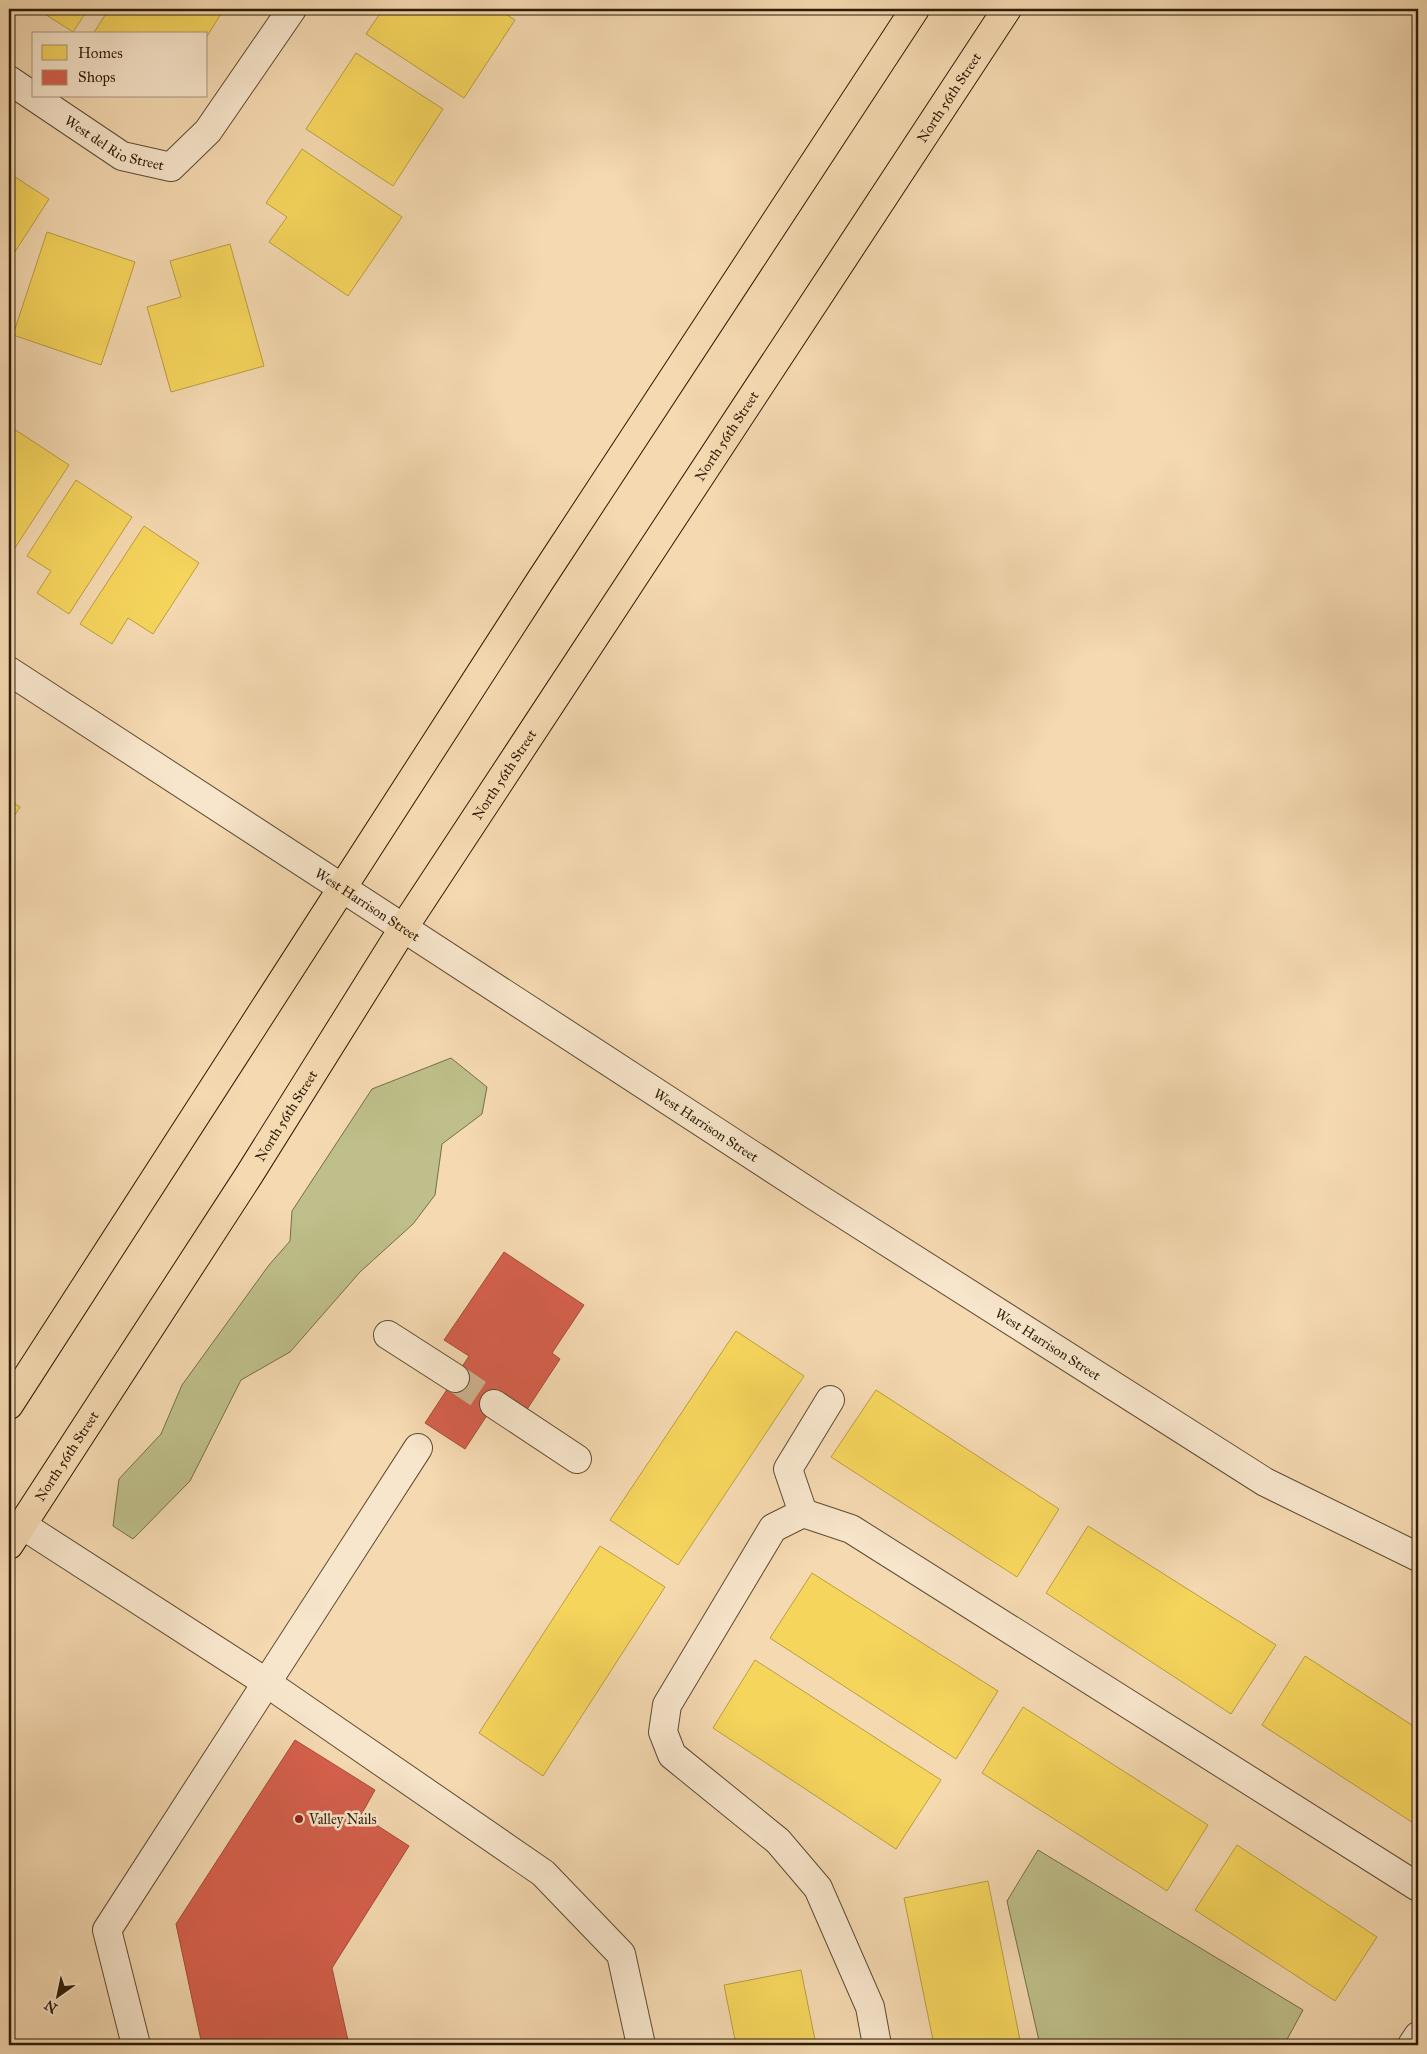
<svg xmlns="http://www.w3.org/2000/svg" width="1427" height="2054" font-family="'IM FELL Great Primer',serif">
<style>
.green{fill:#bebf8a;stroke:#766e48}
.homes{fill:#f6d55c;stroke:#ba9e42}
.shops{fill:#d6604d;stroke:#a34c38}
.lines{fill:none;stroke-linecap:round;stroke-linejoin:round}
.minor-tunnel{stroke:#cdb38f;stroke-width:28;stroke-dasharray:28 14;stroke-linecap:butt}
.minor-casing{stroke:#5f4b32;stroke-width:30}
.major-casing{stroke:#2d1c07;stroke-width:30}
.minor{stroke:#f8e6cc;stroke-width:28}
.major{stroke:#f5d9b1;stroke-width:28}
.poi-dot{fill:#8f2418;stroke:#f8e6cc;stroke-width:2}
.labels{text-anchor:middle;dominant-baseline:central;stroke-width:5;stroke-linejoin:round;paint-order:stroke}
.street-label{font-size:14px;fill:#2d1c07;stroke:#f8e6cc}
.poi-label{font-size:14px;fill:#2d1c07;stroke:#f8e6cc;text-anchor:start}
</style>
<rect width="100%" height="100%" fill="#f5d9b1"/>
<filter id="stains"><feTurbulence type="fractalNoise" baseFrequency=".004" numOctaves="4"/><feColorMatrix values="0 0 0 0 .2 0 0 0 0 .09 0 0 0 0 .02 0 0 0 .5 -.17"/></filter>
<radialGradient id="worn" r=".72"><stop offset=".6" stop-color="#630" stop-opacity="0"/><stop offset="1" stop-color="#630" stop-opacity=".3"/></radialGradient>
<path class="green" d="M451,1058L487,1087L482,1114L442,1144L435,1195L413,1224L360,1272L290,1352L241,1380L190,1481L133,1539L113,1526L119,1479L161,1434L182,1385L269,1265L290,1241L292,1211L372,1089Z
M1038,1850L1303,2010L1284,2045H1040L1007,1901Z"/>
<path class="homes" d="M37,9H88L73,32Z
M109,9H224L206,38V34H93Z
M383,9H498L515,20L464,98L366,34Z
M356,53L443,109L393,186L306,129Z
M302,149L402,217L348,296L269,242L287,217L266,203Z
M9,173L49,199L9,261Z
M47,232L135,262L101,365L13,335Z
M230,244L264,366L171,392L147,307L181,297L170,261Z
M14,429L69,465L9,557V437Z
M76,480L132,517L69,614L37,593L51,571L27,556Z
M144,526L199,563L153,634L128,618L112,644L80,624Z
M9,800L20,807L9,824Z
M736,1331L804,1376L678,1565L610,1520Z
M876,1390L1059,1509L1017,1577L831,1457Z
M1088,1526L1276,1645L1231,1714L1046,1593Z
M600,1546L665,1587L543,1776L479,1733Z
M812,1573L998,1691L956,1759L770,1638Z
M1305,1656L1418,1729V1826L1262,1725Z
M755,1660L941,1780L896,1849L713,1728Z
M1023,1707L1208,1825L1167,1891L982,1773Z
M1237,1845L1377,1937L1335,2001L1195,1910Z
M988,1881L1021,2045H934L904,1898Z
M801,1970L816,2045H736L724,1985Z"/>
<path class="shops" d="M504,1252L584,1305L552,1353L560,1359L522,1417L497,1400L465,1449L425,1423L469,1356L444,1340Z
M295,1740L375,1790L361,1815L409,1846L332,1968L349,2045H202L176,1924Z"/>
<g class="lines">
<path class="minor-tunnel" d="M455,1378L494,1404"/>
<defs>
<g id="minor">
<path id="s1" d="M9,80L122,156L171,167L208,131L292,9"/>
<path id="s2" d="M9,671L815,1196L1265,1482L1418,1557"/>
<path d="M388,1335L455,1378"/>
<path d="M494,1404L577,1459"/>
<path d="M803,1513L788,1469L830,1400"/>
<path d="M22,1525L267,1683L543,1873L621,1954L641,2045"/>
<path d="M136,2045L107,1930L418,1448"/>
<path d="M877,2045L870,2007L818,1888L778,1841L672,1755L663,1732L667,1705L773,1528L803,1513L851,1529L1418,1887"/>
<path d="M1412,2045L1418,2036"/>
</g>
<g id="major">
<path d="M9,1405L540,581L915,9"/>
<path id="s3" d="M9,1545L249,1175L404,927L1007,9"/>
</g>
</defs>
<use href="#minor" class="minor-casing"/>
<use href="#major" class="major-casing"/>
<use href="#minor" class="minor"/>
<use href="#major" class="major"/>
</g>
<circle class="poi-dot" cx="299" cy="1819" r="5"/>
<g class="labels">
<g class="street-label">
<text stroke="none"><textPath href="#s3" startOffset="1726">North 56th Street</textPath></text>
<text stroke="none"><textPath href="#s1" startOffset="124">West del Rio Street</textPath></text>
<text stroke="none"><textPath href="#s3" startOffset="1321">North 56th Street</textPath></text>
<text stroke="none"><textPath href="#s3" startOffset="916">North 56th Street</textPath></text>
<text stroke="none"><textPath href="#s2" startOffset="428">West Harrison Street</textPath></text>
<text stroke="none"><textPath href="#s3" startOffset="511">North 56th Street</textPath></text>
<text stroke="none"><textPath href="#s2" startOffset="832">West Harrison Street</textPath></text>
<text stroke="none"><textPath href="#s2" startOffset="1238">West Harrison Street</textPath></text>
<text stroke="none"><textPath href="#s3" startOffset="106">North 56th Street</textPath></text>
</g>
<g class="poi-label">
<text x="309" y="1819">Valley Nails</text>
</g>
</g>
<rect width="1427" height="2054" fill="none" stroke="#f5d9b1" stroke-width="30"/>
<rect x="10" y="10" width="1407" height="2034" fill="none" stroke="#2d1c07" stroke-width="2.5"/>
<rect x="15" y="15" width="1397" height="2024" fill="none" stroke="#2d1c07"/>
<rect x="32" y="32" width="175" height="65" fill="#f8e6cc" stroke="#a7957d"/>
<rect x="42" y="45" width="25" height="15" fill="#f6d55c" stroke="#a7957d"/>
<text x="78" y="58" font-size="15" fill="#2d1c07">Homes</text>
<rect x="42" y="70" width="25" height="15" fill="#d6604d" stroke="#a7957d"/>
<text x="78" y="82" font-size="15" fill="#2d1c07">Shops</text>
<g transform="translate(58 1996) rotate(213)" stroke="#f8e6cc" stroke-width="4" paint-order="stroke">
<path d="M0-4L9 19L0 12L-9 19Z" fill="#2d1c07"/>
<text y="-8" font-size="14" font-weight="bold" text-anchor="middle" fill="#2d1c07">N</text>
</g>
<rect width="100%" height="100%" filter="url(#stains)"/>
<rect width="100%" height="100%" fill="url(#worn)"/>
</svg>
